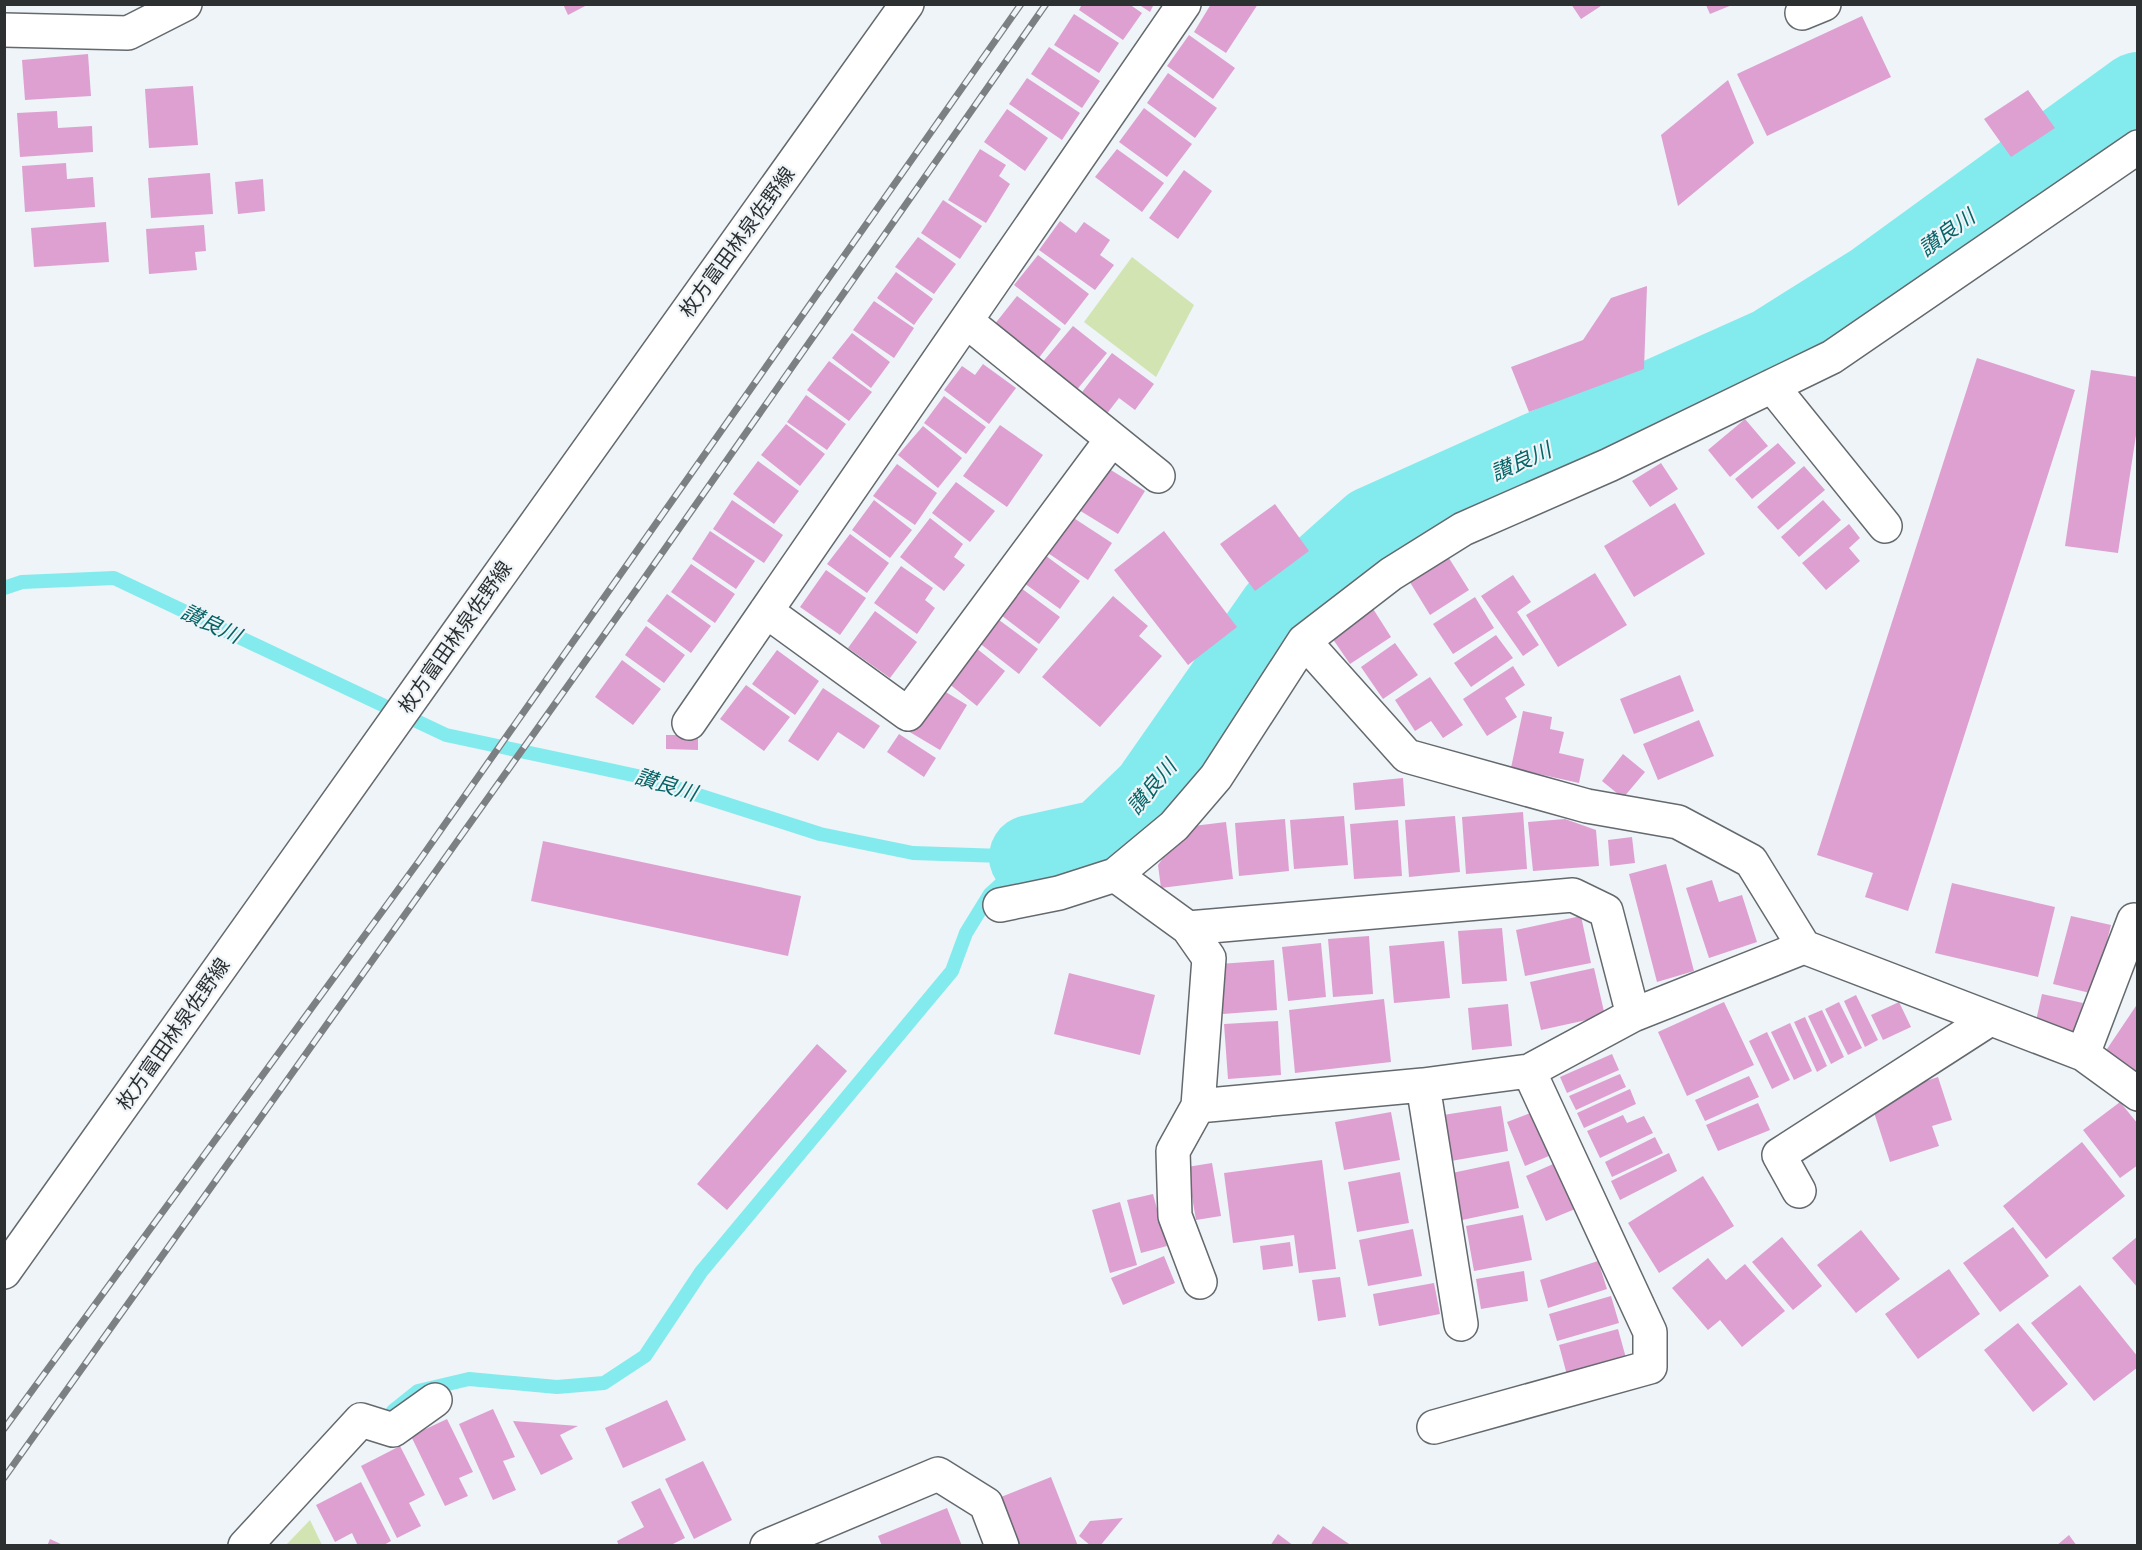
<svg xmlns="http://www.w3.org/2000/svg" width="2142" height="1550" font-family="'Fira Sans','Noto Sans JP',sans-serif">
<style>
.green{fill:#d3e4b3}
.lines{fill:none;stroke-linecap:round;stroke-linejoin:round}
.stream{stroke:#83ebed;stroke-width:14}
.river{stroke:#83ebed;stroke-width:84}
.building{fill:#dea0d1}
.street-casing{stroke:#64696d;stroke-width:36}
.primary-casing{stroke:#64696d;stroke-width:36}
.street{stroke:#fff;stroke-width:33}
.primary{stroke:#fff;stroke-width:33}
.rail-casing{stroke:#7c8083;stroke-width:7}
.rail{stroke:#eef4f8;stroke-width:4.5;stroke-dasharray:14;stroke-linecap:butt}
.labels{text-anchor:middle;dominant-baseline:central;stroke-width:4.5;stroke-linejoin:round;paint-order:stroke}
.street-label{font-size:20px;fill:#2d3031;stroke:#eef4f8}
.water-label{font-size:21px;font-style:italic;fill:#056466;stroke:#eef4f8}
</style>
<rect width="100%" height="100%" fill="#eef4f8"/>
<path class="green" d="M1132,257L1194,305L1156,377L1084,322Z
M310,1520L322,1545H286Z"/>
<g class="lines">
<path class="stream" d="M4,588L22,582L114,578L446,735L642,777L820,834L913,853L1031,857
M393,1411L418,1391L469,1379L557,1387L604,1383L645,1356L701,1272L952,971L966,933L990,894L1031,857"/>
<path class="river" d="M1031,857L1103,841L1153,793L1280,611L1373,528L1773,349L1875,285L2138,94"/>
</g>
<path class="building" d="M563,4H589L568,15Z
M1082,4H1129L1142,13L1123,40L1079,10Z
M1138,4H1154L1150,12Z
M1211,4H1258L1226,53L1194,32Z
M1571,4H1604L1581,19Z
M1706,5H1732L1710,14Z
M1074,14L1119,43L1099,73L1054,45Z
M1862,16L1891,77L1767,136L1737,74Z
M1189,35L1235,68L1213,99L1167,66Z
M1049,47L1100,81L1082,108L1031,74Z
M88,54L91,96L25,100L22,60Z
M1168,73L1217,108L1195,138L1147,103Z
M1027,78L1080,113L1062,140L1009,104Z
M1728,80L1754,143L1678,206L1661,135Z
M193,86L198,145L149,148L145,89Z
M2028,90L2055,128L2011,157L1984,119Z
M1144,108L1192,144L1167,177L1119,142Z
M1007,109L1048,138L1025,171L984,142Z
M57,111L58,128L92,126L93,152L20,157L17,113Z
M980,149L1006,165L999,176L1010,184L986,223L948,200Z
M1117,149L1164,183L1142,212L1095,177Z
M66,163L67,179L93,177L95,207L25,212L22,166Z
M1184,170L1212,191L1178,239L1149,218Z
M210,173L213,214L151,218L148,178Z
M263,179L265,211L238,214L235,182Z
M943,200L982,226L960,259L921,233Z
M1060,221L1076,233L1084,222L1110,240L1100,255L1114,265L1095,290L1039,250Z
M106,222L109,262L34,267L31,228Z
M204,225L206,251L195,252L197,270L149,274L146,229Z
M918,237L956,264L934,294L895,267Z
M1038,255L1089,294L1065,325L1014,285Z
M896,272L933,299L914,325L877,298Z
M1647,286L1644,369L1529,412L1511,367L1583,340L1611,298Z
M1017,296L1061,329L1038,359L994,325Z
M874,301L914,328L894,358L853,330Z
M1073,326L1107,353L1075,392L1041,364Z
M852,333L890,362L871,388L832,358Z
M1112,353L1154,384L1135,410L1119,398L1105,416L1079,396Z
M1977,358L2075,390L1908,911L1865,897L1873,873L1817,855Z
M829,361L872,392L849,421L807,390Z
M983,364L1016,388L989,424L944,390L962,366L975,375Z
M2091,370L2138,377V422L2118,553L2065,546Z
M806,395L846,424L827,450L787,422Z
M944,396L986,427L966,454L924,423Z
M1745,419L1768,446L1730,477L1708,450Z
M786,424L825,454L800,486L761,455Z
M1000,425L1043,455L1007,507L963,476Z
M923,426L962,458L938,488L898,455Z
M1778,443L1796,463L1752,499L1735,479Z
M758,461L799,491L774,524L733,494Z
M1661,463L1678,489L1650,507L1632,481Z
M897,464L937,493L915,525L873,496Z
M1101,464L1145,491L1118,534L1074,507Z
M1804,466L1825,490L1778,530L1757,507Z
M956,482L995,511L970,542L932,513Z
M732,500L783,535L764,563L713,529Z
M874,500L912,530L890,558L852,530Z
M1823,500L1841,520L1799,557L1781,537Z
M1675,503L1705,554L1634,597L1604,546Z
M1275,504L1309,551L1255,591L1220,544Z
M1066,513L1112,543L1088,580L1042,549Z
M930,518L963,544L954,557L965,565L944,591L900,557Z
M1849,524L1860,538L1849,548L1860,561L1826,590L1802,563Z
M710,531L755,561L736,589L692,559Z
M1164,531L1237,627L1188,665L1114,570Z
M850,534L889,563L867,593L827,564Z
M1038,550L1080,581L1060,609L1017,578Z
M1447,555L1469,590L1430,615L1408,579Z
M691,564L735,594L715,623L671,592Z
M901,566L933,588L925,600L935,608L917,634L874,603Z
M826,570L866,598L840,635L800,607Z
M1595,573L1627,625L1558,667L1526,615Z
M1513,575L1531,602L1517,612L1539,645L1523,656L1481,596Z
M1013,582L1060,617L1039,644L993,609Z
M667,594L711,626L691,653L647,621Z
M1113,596L1148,626L1139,636L1162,656L1100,727L1042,677Z
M1475,597L1494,628L1453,654L1433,624Z
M1370,604L1391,637L1350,664L1328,632Z
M875,611L917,642L890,678L848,648Z
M991,614L1038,649L1019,674L973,638Z
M646,626L685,655L664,683L625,655Z
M1496,635L1513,658L1471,687L1454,663Z
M1395,643L1418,675L1383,699L1361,667Z
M971,644L1005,671L977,706L943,679Z
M777,650L819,681L795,715L752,684Z
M622,660L661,689L633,725L595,697Z
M1513,666L1525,685L1505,698L1517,717L1487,736L1463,699Z
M1680,675L1694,711L1634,734L1620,699Z
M1430,677L1463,725L1443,738L1431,721L1415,731L1395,700Z
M746,685L790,717L764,751L720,719Z
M936,686L967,705L940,750L908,731Z
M823,688L880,726L864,749L838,732L818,761L788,741Z
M1523,711L1552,717L1550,729L1564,732L1559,753L1584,759L1579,783L1511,768Z
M1699,720L1714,756L1658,780L1643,744Z
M899,734L936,758L924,777L887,752Z
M666,735H698V750L666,749Z
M1623,754L1645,772L1623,798L1602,781Z
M1403,778L1405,806L1355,810L1353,783Z
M1523,812L1527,869L1466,874L1462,817Z
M1344,816L1348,865L1294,869L1290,820Z
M1455,816L1460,872L1409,877L1405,820Z
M1285,819L1289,871L1239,876L1235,823Z
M1565,819L1596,830L1599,866L1533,871L1528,822Z
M1398,820L1402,876L1354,879L1350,824Z
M1226,822L1233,879L1161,888L1158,865L1185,827Z
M1632,837L1635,863L1610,866L1608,840Z
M543,841L801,896L788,956L531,901Z
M1666,864L1694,971L1657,982L1629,874Z
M1712,880L1719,902L1742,895L1757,942L1709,958L1686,888Z
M1952,883L2055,907L2038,977L1935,953Z
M1581,916L1591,963L1525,976L1516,930Z
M2071,916L2111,925L2094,994L2053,984Z
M1502,928L1507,981L1462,984L1458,931Z
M1369,936L1373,994L1333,997L1328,939Z
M1444,941L1450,998L1394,1003L1389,946Z
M1321,943L1326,997L1288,1001L1282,947Z
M1274,960L1277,1010L1223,1014L1219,964Z
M1594,968L1605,1016L1541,1030L1530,982Z
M1069,973L1155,995L1140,1055L1054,1034Z
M2042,994L2083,1003L2076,1034L2035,1025Z
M1856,995L1878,1040L1865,1047L1844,1001Z
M1384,999L1391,1062L1295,1073L1289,1010Z
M1724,1002L1754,1065L1687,1096L1658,1032Z
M1839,1002L1862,1048L1848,1055L1825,1009Z
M1899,1002L1911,1027L1883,1040L1871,1015Z
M2138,1003V1078L2103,1055Z
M1508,1004L1512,1046L1472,1050L1468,1008Z
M1822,1010L1844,1057L1831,1064L1808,1016Z
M1805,1017L1827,1066L1817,1072L1794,1022Z
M1278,1021L1281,1075L1228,1079L1224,1024Z
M1790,1023L1812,1071L1794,1080L1771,1032Z
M1767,1032L1790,1080L1772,1089L1749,1041Z
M817,1044L847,1071L727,1210L697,1184Z
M1612,1054L1619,1070L1567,1093L1560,1077Z
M1620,1074L1626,1087L1576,1110L1569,1096Z
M1749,1076L1759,1097L1705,1121L1695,1100Z
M1938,1077L1952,1120L1932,1126L1939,1146L1890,1162L1870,1100Z
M1630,1089L1636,1104L1584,1128L1577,1113Z
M2120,1102L2138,1124V1165L2120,1178L2083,1130Z
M1758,1103L1770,1130L1718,1151L1706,1125Z
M1501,1106L1508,1151L1451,1161L1443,1115Z
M1538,1110L1556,1153L1525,1166L1507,1122Z
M1391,1112L1400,1160L1344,1170L1335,1122Z
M1623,1115L1627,1123L1644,1116L1653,1133L1600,1158L1587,1131Z
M1655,1137L1663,1153L1612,1177L1605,1162Z
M2082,1142L2125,1196L2046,1259L2003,1206Z
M1669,1153L1677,1171L1620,1200L1611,1181Z
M1322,1160L1336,1269L1299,1273L1294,1235L1233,1243L1224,1173Z
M1509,1161L1519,1208L1462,1220L1452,1173Z
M1560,1161L1580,1207L1546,1221L1526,1176Z
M1212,1163L1221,1216L1196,1220L1187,1167Z
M1400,1172L1409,1223L1357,1232L1348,1182Z
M1703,1176L1734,1226L1659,1273L1628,1223Z
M1153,1194L1167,1246L1141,1253L1127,1200Z
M1120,1202L1137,1265L1110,1273L1092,1210Z
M1523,1215L1532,1260L1474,1271L1466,1226Z
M2013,1227L2049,1276L2000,1312L1963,1263Z
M1413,1229L1422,1276L1368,1286L1359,1240Z
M1861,1230L1900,1279L1856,1313L1817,1265Z
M2138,1236V1288L2112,1258Z
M1782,1237L1822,1286L1793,1310L1752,1262Z
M1290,1242L1293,1266L1263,1270L1260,1246Z
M1164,1256L1175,1283L1123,1305L1111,1278Z
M1708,1258L1726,1280L1745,1264L1785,1311L1742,1347L1720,1320L1708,1330L1672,1288Z
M1598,1261L1607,1289L1548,1308L1540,1280Z
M1949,1269L1980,1314L1918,1359L1885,1314Z
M1524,1271L1528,1301L1481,1309L1476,1279Z
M1340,1277L1346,1317L1318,1321L1312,1280Z
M1434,1283L1440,1314L1379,1326L1373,1294Z
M2080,1285L2138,1357V1367L2094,1401L2031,1323Z
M1611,1296L1619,1323L1557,1341L1549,1314Z
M2018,1323L2068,1384L2033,1412L1984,1350Z
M1618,1329L1626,1358L1567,1375L1559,1345Z
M667,1400L686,1440L623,1468L605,1428Z
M493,1409L515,1457L503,1461L516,1490L493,1500L459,1424Z
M447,1419L473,1472L459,1478L468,1496L445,1506L411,1436Z
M513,1421L578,1426L560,1435L573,1459L541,1475Z
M400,1446L425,1495L409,1503L421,1526L397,1538L361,1466Z
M703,1461L732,1520L694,1539L665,1479Z
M1051,1477L1078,1546H1019L1001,1497Z
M361,1482L391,1541L382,1546H358L352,1533L335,1542L316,1505Z
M660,1488L685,1538L669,1546H619L617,1541L644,1527L631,1502Z
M947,1508L962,1546H882L878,1536Z
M1123,1518L1100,1546H1091L1079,1536L1090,1521Z
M1323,1526L1352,1546H1310Z
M1278,1534L1294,1546H1270Z
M2069,1535L2077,1546H2056Z
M50,1539L65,1546H47Z"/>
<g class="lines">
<defs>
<path id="street" d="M1802,13L1824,4
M4,30L128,33L185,4
M966,321L1158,476
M1772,386L1885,526
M766,611L908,714L1112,439
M1304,641L1407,756L1587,806L1678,822L1751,861L1804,947L2083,1054L2138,1094
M689,723L1184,4
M1115,875L1188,928L1573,895L1606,911L1633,1015
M1000,905L1059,893L1115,875L1174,826L1216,777L1304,641L1391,574L1463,529L1609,465L1832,357L2138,147
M1188,928L1209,958L1198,1106L1173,1151L1175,1216L1200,1282
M2083,1054L2134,920
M1423,1085L1461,1324
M1198,1106L1423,1085L1529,1071L1633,1015L1804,947
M1799,1191L1779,1155L1990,1019
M1434,1427L1650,1367V1332L1529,1071
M245,1546L361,1420L393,1430L435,1400
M767,1546L938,1474L986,1504L1002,1546"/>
<path id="primary" d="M4,1272L465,623L907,4"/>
</defs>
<use href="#street" class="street-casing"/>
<use href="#primary" class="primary-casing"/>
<use href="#street" class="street"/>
<use href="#primary" class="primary"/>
<defs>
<path id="rail" d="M4,1429L419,861L1021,4
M4,1478L641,583L1046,4"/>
</defs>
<use href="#rail" class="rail-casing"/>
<use href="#rail" class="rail"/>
</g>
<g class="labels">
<g class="street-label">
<text transform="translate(737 242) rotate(-54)">枚方富田林泉佐野線</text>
<text transform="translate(455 637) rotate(-55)">枚方富田林泉佐野線</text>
<text transform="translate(173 1034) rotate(-55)">枚方富田林泉佐野線</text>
</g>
<g class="water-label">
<text transform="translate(1947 233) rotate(-36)">讃良川</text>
<text transform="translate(1521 462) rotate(-24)">讃良川</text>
<text transform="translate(211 624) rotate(25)">讃良川</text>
<text transform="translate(666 785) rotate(17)">讃良川</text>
<text transform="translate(1152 787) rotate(-50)">讃良川</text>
</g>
</g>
<rect width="2142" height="1550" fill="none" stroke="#2d3031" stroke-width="12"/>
</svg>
